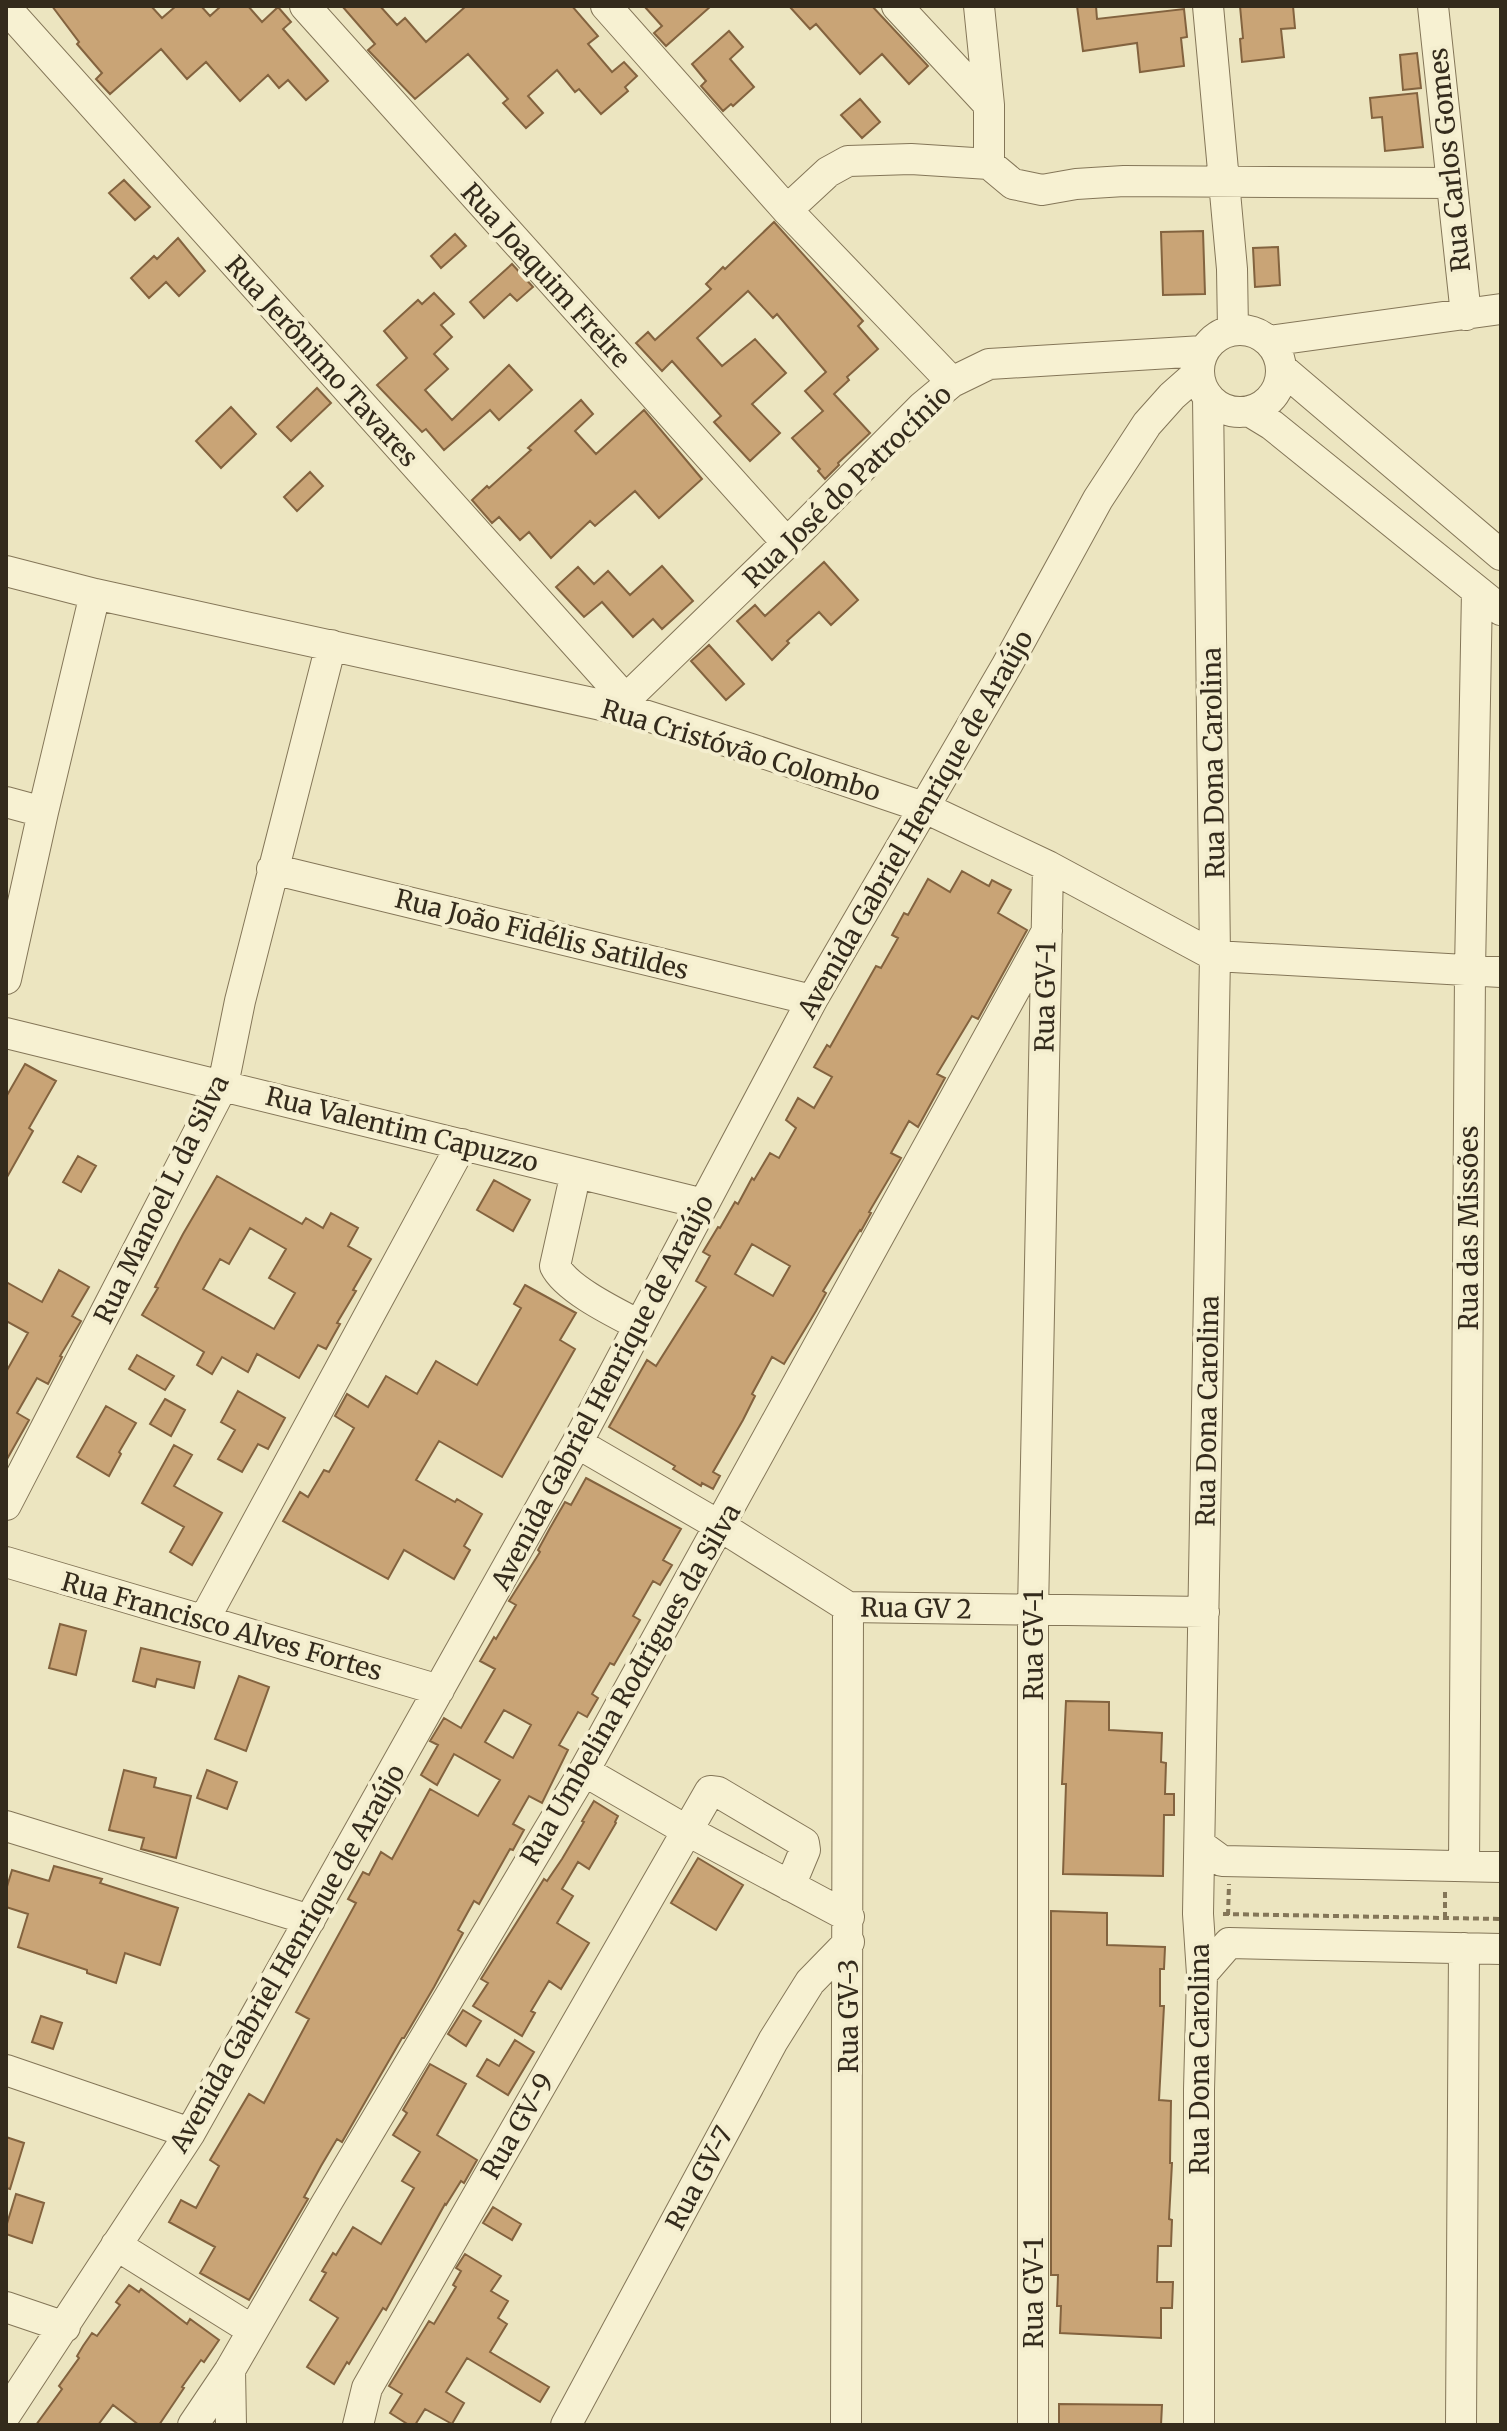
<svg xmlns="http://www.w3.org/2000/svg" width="1507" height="2431" font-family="Merriweather,serif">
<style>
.building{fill:#c9a476;stroke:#83633f;stroke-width:2;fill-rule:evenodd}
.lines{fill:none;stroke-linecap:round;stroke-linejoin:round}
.minor-casing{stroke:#847658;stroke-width:32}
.path{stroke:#847658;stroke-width:4;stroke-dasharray:6 4;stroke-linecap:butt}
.minor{stroke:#f7f1d2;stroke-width:30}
.labels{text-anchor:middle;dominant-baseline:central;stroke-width:8;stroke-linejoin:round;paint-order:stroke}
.street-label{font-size:26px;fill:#342b1c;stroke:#f4eecf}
</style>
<rect width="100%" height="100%" fill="#ece5c0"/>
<path class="building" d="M52,6H151L162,18L176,6H201L210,16L221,6H248L262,22L278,7L291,22L283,29L328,81L306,100L288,80L279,88L268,75L240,101L206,62L187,79L161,49L110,94L96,79L102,73L77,44L79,42Z
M342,6H380L397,25L405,18L426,42L466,6H572L598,36L588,44L612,72L624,62L637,76L625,87L628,91L601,114L579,89L575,92L557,70L528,96L543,113L526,128L503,103L508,99L468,54L415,99L368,50L375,44Z
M644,6H711L666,46L654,33L662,26Z
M789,6H872L928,66L909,84L882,54L860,74L816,24L810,29Z
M1077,6H1096L1097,19L1184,9L1187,37L1181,38L1184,66L1140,72L1137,43L1083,51Z
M1240,6H1293L1295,28L1281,29L1284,57L1242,62L1240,39L1243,38Z
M729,31L743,47L730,59L754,87L733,106L731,104L723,111L701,86L706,81L692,64Z
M1417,53L1421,88L1403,90L1400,55Z
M1417,93L1423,147L1385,151L1382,117L1372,118L1370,98Z
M860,99L880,122L862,138L841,115Z
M124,180L150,207L135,220L109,193Z
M774,222L863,321L858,326L878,349L847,377L849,380L834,394L870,433L838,463L839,465L825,479L818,471L820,469L792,438L823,411L805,391L826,372L777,314L773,318L748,291L697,338L722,366L755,339L786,373L752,404L780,433L750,461L714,422L721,416L672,361L662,371L636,343L648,332L655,340L711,289L706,284L723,267L725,269Z
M1203,231L1205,294L1163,295L1161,232Z
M455,234L466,246L441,268L431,256Z
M178,238L205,271L179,296L166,282L149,298L131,278L154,256L157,259Z
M1278,247L1280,285L1255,287L1253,248Z
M512,264L533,287L517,301L510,294L484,318L470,302Z
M434,293L454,314L441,325L452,337L434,354L448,369L425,390L452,420L509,365L532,390L499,420L490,410L444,450L426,429L422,432L377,385L407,358L384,331L418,300L422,304Z
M317,388L331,403L291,441L277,427Z
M581,400L593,414L575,431L596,454L644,410L702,479L659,518L635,491L595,526L590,521L551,558L529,532L520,540L499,517L492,523L472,500L487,486L489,488L531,450L528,448Z
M231,407L256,434L221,468L196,441Z
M310,472L323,486L297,511L284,497Z
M824,562L858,600L831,625L819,612L787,641L789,643L772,660L737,621L755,605L765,616Z
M662,566L693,601L662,629L653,619L633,637L602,602L584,617L556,587L578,567L594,584L608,571L630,595Z
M709,645L744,684L726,700L691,661Z
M962,871L989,886L992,880L1011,890L998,913L1027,930L978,1019L972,1016L937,1074L945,1078L918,1127L909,1121L891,1153L901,1158L869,1212L871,1213L861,1231L860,1230L823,1291L826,1293L816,1311L784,1364L772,1357L752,1394L755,1396L743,1420L713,1472L720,1476L713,1489L702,1483L701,1486L673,1469L675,1466L609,1427L647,1360L656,1366L706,1287L696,1281L710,1256L703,1252L718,1227L720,1228L735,1202L738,1204L752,1178L754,1180L770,1153L779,1158L796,1128L786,1120L798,1098L814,1108L832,1077L814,1067L827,1045L830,1047L876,966L881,968L898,938L892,935L904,913L908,915L928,879L950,892ZM752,1244L790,1266L773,1296L735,1274Z
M25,1064L56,1081L29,1128L33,1131L6,1179V1097Z
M78,1156L96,1166L81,1192L63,1182Z
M217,1176L302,1224L306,1218L323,1228L331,1213L358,1228L348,1246L371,1259L353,1290L356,1291L337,1323L340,1324L326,1349L318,1345L299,1378L257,1354L248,1372L222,1357L212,1374L197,1365L204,1352L142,1315L158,1288L155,1287L183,1234ZM250,1228L286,1249L269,1278L295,1293L274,1329L203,1289L220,1259L229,1264Z
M494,1180L530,1200L513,1231L477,1210Z
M59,1270L89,1287L72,1316L81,1321L60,1356L62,1357L48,1384L37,1378L17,1413L29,1420L6,1461V1372L28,1333L6,1321V1282L42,1302Z
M525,1285L576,1313L560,1340L575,1349L502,1477L439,1441L416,1480L455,1502L457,1499L482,1514L464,1546L470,1550L454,1579L404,1550L388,1579L283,1521L300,1492L308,1497L324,1470L329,1472L354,1428L335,1416L347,1394L368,1407L386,1376L417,1394L436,1361L477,1385L521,1308L514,1304Z
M137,1355L174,1376L165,1390L129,1369Z
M238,1391L285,1418L268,1449L258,1444L242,1472L218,1459L235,1430L221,1422Z
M165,1399L185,1410L171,1436L150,1424Z
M106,1406L136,1423L119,1452L121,1454L109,1476L77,1457Z
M174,1445L192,1455L174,1486L222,1513L192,1565L170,1552L184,1527L142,1503Z
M586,1478L681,1529L663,1560L672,1565L660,1585L653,1581L633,1616L640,1620L614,1665L610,1663L592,1694L598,1698L587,1717L578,1712L559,1745L568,1750L542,1803L529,1796L513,1824L524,1830L513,1850L510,1849L479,1904L474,1901L458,1930L463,1933L434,1987L404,2038H402L342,2142L337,2139L321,2166L304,2197L308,2199L249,2300L200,2273L215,2247L169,2222L181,2200L196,2208L219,2166L210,2160L249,2094L264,2103L309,2019L296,2012L356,1903L348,1899L363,1872L369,1875L381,1852L392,1859L430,1789L478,1816L500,1780L454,1754L437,1785L421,1775L438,1745L430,1741L444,1718L461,1728L495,1669L480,1661L494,1637L496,1639L516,1605L509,1601L540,1552L538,1550L550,1528L565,1502L571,1505ZM504,1710L531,1725L513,1758L485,1742Z
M60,1624L86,1631L76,1675L49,1668Z
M141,1648L200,1662L194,1688L157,1679L155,1687L133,1681Z
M239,1676L269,1687L246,1751L215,1739Z
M1066,1701L1109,1702V1730L1162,1733L1161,1762L1166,1763L1165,1794H1174V1815H1164L1163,1876L1063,1874L1066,1784H1062Z
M124,1770L156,1778L154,1787L191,1796L176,1858L141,1849L144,1838L109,1830Z
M207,1770L237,1782L227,1809L197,1798Z
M594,1801L618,1816L615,1822L616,1823L589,1869L578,1862L562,1889L573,1896L557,1923L589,1943L561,1989L549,1981L531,2011L535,2013L522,2036L473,2006L488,1983L481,1979L544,1879L547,1881L562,1859L584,1822L582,1821Z
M698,1858L743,1885L716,1930L671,1903Z
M54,1866L102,1879L100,1883L178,1908L160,1965L125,1953L116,1983L87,1973V1970L18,1947L28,1914L6,1907V1890L12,1870L49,1881Z
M1051,1911L1107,1913V1945L1165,1947L1164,1969H1160V2006H1164L1159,2100L1171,2101L1170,2163H1172L1169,2219L1172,2220L1171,2246H1158L1157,2282H1173L1172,2308H1161V2338L1060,2333L1061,2306H1057L1058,2275H1051Z
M463,2010L481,2021L466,2046L448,2034Z
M41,2016L62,2023L53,2049L32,2042Z
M515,2040L534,2052L508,2095L477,2076L487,2059L499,2066Z
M430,2064L466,2084L437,2135L477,2160L464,2183L461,2181L446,2205L445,2204L386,2310L383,2308L349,2364L347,2362L334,2384L307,2367L338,2318L310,2300L326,2273L322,2271L333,2253L336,2255L353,2227L381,2244L414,2188L402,2181L420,2152L393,2135L407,2113L403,2110Z
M6,2137L24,2143L10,2189L6,2188Z
M16,2194L44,2203L32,2243L6,2234V2227Z
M493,2207L521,2224L512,2240L483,2223Z
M465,2254L501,2276L491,2291L508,2301L498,2318L507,2324L490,2352L549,2387L540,2402L467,2358L446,2392L464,2403L452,2424L425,2409L415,2425H409L390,2413L402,2394L389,2386L429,2321L434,2324L456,2287L453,2285L461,2271L456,2268Z
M129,2285L139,2292L141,2289L187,2324L190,2319L219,2340L204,2362L201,2360L182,2387L184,2388L159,2425H139L113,2405L98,2425H36L62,2389L59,2386L79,2358L77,2356L83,2346L92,2333L97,2336L120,2305L116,2302Z
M1059,2404L1162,2405L1161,2425H1059Z"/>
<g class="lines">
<defs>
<path id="minor" d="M305,6L787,543
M606,6L787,210L952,382
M897,6L989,105
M979,6L989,105V164
M1208,6L1232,269L1233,330
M1433,6L1466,315
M6,8L638,713
M989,164L1013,184L1042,190L1076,184L1124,181L1452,183
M787,210L828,172L848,161L911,159L989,164
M1199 371a41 41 0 1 1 82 0a41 41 0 1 1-82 0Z
M1269,341L1501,309
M1281,368L1501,555
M1249,411L1272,425L1501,610
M6,571L95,594L638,713L751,749L923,807L1048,866L1215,956L1501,972
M626,699L787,543L922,407L952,382L989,364L1203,351
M6,802L43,812
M272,869L812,1000
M6,979L43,812L95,594
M6,1033L704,1204
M572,1190L555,1266C566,1289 616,1313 639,1325
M577,1443L720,1526L848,1607L1204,1612
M6,1505L223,1085L240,1001L331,645
M6,1562L439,1690
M204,1620L462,1144
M584,1771L686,1830L849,1917
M6,1826L310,1920
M1200,1845L1222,1861L1501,1867
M1464,1866L1470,971L1477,591
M1202,1974L1229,1943L1501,1949
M6,2070L190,2133
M116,2245L252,2330
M6,2307L65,2327
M230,2370L231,2425
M6,2414L190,2133L577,1443L812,1000L1007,665L1098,499L1147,424L1172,396L1198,373
M193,2425L230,2370L326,2204L584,1771L1047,931
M358,2425L367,2388L710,1791L718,1792L804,1843L805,1850L790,1886
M566,2425L773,2041L810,1982L849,1942
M846,2425L848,1607
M1033,2425V1611L1048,866
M1199,2425V2090L1202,1974L1198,1914L1215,956L1208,397
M1461,2425L1464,1948"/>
</defs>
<use href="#minor" class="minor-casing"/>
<path class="path" d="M1223,1914L1501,1919
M1228,1915L1229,1884
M1445,1918V1891"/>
<use href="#minor" class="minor"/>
</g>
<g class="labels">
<g class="street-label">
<text transform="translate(1449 160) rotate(-96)">Rua Carlos Gomes</text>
<text transform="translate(546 275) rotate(48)">Rua Joaquim Freire</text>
<text transform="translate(322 361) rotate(48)">Rua Jerônimo Tavares</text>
<text transform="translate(847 486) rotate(-44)">Rua José do Patrocínio</text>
<text transform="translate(741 750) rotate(17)">Rua Cristóvão Colombo</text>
<text transform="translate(1213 763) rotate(-91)">Rua Dona Carolina</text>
<text transform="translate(915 824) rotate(-60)">Avenida Gabriel Henrique de Araújo</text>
<text transform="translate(542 934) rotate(14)">Rua João Fidélis Satildes</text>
<text transform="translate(1045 997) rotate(-89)">Rua GV-1</text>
<text transform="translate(402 1129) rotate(14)">Rua Valentim Capuzzo</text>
<text transform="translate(161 1199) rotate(-64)">Rua Manoel L da Silva</text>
<text transform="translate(1468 1228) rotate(-90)">Rua das Missões</text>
<text transform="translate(602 1392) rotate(-62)">Avenida Gabriel Henrique de Araújo</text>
<text transform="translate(1207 1411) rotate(-89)">Rua Dona Carolina</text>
<text transform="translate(916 1608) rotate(1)">Rua GV 2</text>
<text transform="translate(222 1626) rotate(16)">Rua Francisco Alves Fortes</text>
<text transform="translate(1033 1645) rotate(-90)">Rua GV-1</text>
<text transform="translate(630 1684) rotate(-60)">Rua Umbelina Rodrigues da Silva</text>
<text transform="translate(287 1958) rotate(-60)">Avenida Gabriel Henrique de Araújo</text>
<text transform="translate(848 2016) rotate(-90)">Rua GV-3</text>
<text transform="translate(1199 2059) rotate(-90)">Rua Dona Carolina</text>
<text transform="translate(517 2126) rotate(-60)">Rua GV-9</text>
<text transform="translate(699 2178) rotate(-62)">Rua GV-7</text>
<text transform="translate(1033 2293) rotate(-90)">Rua GV-1</text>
</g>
</g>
<rect width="1507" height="2431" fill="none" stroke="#342b1c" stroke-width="16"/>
</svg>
